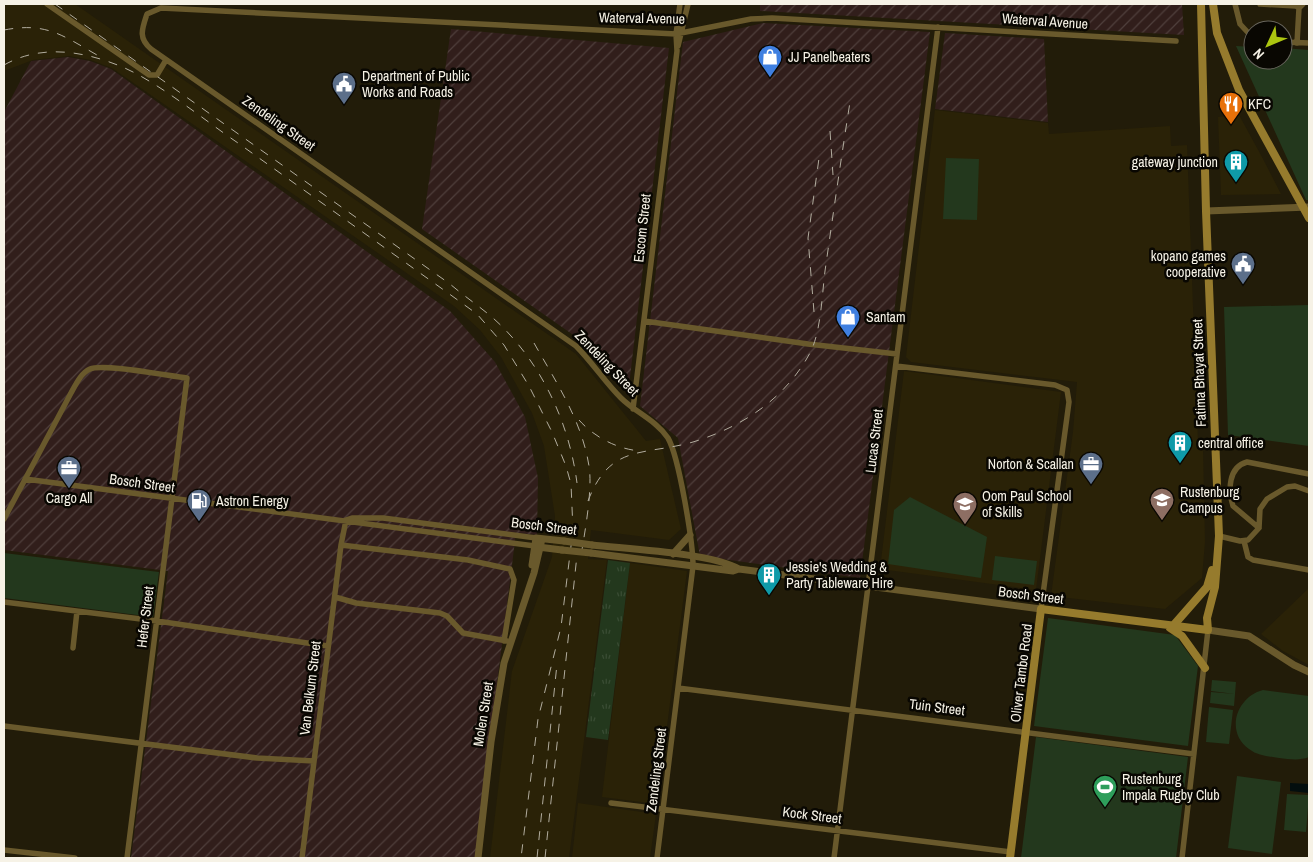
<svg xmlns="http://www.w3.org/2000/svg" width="1313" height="862" font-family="'Archivo Narrow',sans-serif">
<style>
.built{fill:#2a2207}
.industrial{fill:url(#industrial-furrows)}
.grass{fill:url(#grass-tufts)}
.park{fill:#23381d}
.water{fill:#030e0e}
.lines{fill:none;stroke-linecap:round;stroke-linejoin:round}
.minor{stroke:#69592c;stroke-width:5.5}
.tertiary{stroke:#69592c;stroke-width:7}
.secondary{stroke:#967b2d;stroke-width:8}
.rail{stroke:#b2ad9f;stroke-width:1;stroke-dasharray:9 9;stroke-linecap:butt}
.tertiary-bridge{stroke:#69592c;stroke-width:7}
.labels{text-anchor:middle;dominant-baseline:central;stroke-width:5;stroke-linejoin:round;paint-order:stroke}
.street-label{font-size:14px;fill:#f6f2e6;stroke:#090702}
.poi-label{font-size:14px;fill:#f6f2e6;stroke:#090702;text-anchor:start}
</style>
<defs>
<pattern id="industrial-furrows" width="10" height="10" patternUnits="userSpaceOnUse" patternTransform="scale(1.25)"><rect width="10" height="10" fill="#311e1b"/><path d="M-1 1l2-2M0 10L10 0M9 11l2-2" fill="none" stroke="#4f3f3c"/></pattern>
<pattern id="grass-tufts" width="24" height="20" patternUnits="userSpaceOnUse" patternTransform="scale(1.25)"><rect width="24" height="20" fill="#23381d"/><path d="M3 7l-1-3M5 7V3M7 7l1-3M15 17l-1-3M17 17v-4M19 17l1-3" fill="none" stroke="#394c33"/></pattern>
</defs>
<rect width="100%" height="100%" fill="#221c09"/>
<path class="built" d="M4,4H75L576,354L646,441L660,439L681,529L669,540L591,530L588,559L607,560L569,858H490L512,671L552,557L555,516L544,446L532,413L501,357L480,330L454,306L112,68L91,60L69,56L33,60L4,71Z
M935,110L1048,123L1049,134L1170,126L1171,146L1187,145L1198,442V446L1203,447L1205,542L1202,578L1165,609L1051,596L1073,432L1077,382L911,362L906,357Z
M1239,115L1262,157L1281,194L1221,195L1218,117Z
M904,371L1061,392L1036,590L880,569Z
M630,563L687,571L657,804L602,797Z
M1309,588V665L1283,651L1261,634Z
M578,803L656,814L650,858H572Z"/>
<path class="industrial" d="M760,4H1182L1184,35L760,11Z
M763,23L930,32L860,578L700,556L678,438L640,406L683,42Z
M451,29L669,48L628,394L579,339L422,229Z
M945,33L1044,39L1048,122L935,109Z
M68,57L90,61L111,69L450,311L495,362L525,417L538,478L537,535L516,533L475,858H131L168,571L4,550V112L31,61Z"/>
<path class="grass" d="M608,560L630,563L608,740L586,737Z"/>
<path class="park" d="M1236,46L1253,47V60H1283V48L1309,50V200H1306Z
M946,158L979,159L977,220L943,219Z
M1309,305V446L1228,435L1224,307Z
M910,497L987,537L981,578L888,564L894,510Z
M4,553L159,572L153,617L4,598Z
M995,556L1037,561L1034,585L992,580Z
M1048,618L1175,635L1198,666L1188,746L1034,726Z
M1212,680L1236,682L1235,694L1211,691Z
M1263,690L1309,696V757C1299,761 1289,759 1279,758C1268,756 1258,756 1249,749C1225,732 1236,697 1263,690Z
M1211,692L1235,694L1234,706L1210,703Z
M1209,707L1233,710L1229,744L1206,742Z
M1036,737L1188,757L1176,858H1021Z
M1237,776L1281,782L1272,854L1228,848Z
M1287,794L1309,795L1306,832L1284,830Z"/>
<path class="water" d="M1290,783L1309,784V793L1290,791Z"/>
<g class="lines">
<path class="minor" d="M47,4L149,75H157L166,60
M1235,4L1240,24L1253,38
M1260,4L1296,6L1299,8
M1283,42L1309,43
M1297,43L1299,8L1303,4
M678,46L688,4
M644,321L808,344L897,354
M896,366L1055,385L1067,390L1069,402L1041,609
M633,409L677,51L676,34L680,4
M25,479L535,546
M4,519L71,393C76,384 81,373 90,369C103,363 169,376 187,378L127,858
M346,520L352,518H383L536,538
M1259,528L1233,506C1228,491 1228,467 1247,462L1309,474
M1219,536L1240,541L1248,540L1259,528L1260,509L1267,499L1287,487L1295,486L1309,491
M1244,541L1248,557L1253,560L1309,570
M341,545L468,560L510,569L514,580L504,641
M335,597L356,603L440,613L447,616L463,633L507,641
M4,602L157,621L328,646
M73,648L77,611
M678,688L1194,754
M4,726L257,758L314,761
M611,803L1011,852
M4,850L75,858
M302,858L341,545L346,520
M657,858L693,566C693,542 679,457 668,438C657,421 635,412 621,398C605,382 592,362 576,346L151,49C138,38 142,29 147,14L161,8L676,34L751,19L772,18L1176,41
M834,858L938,27
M1182,858L1208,630"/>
<path class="tertiary" d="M1206,211L1309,207
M592,545C627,549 712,553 739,569
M538,547L562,550
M591,553L733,571L739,569L1041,609
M673,554L690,535
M532,565L536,538L564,541
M1208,630L1249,636L1294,665L1309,672
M478,858L491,742L504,663L534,573L542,539"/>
<path class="secondary" d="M1213,4L1217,33L1239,90L1309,218
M1172,627L1207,587L1212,570
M1170,628L1182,636L1205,668
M1010,858L1041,609L1208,630L1207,618L1215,587L1219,536L1206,211L1201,4"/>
<path class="rail" d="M55,4L450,284C464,296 479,306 493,318C540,360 569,421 577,483
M4,30C46,22 62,35 97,55
M4,65C41,44 83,51 120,66C157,81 204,120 238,143C308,193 378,243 448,293L477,314L504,345L529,386L552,432L566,466L571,484L573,530L561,627L538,719L521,858
M830,131L833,175
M814,312L808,238L820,151
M534,343C556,382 582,421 589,466C593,491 584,536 580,562
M579,420C594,437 617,449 640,451
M588,501C610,443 644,456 693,442C742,427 785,399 810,353C821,332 822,295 825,271C833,215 841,159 850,102
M537,858L557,664
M545,858L577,555"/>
<path class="tertiary-bridge" d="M564,541L592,545
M562,550L591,553"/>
</g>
<defs>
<symbol id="shop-pin" viewBox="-11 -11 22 30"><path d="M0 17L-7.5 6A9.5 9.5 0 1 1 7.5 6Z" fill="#3f7fe0" stroke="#090702"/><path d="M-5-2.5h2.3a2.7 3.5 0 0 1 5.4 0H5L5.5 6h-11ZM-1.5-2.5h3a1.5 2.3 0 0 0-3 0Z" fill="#fff"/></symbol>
<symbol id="civic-pin" viewBox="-11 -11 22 30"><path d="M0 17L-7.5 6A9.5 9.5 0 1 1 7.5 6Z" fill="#5c6f8a" stroke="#090702"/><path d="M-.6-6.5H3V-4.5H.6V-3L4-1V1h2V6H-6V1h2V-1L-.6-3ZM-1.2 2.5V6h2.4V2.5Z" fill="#fff"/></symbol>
<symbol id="restaurant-pin" viewBox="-11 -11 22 30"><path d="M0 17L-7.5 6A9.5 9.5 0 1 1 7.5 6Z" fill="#e8710a" stroke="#090702"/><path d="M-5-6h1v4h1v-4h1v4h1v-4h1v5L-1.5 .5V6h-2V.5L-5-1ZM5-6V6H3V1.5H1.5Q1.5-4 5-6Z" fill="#fff"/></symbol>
<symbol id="building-pin" viewBox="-11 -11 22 30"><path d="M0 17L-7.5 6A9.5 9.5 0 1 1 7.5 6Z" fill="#0f9aa8" stroke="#090702"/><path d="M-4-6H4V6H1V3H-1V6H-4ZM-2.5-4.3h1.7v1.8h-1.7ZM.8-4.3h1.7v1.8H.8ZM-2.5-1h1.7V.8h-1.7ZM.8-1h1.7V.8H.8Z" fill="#fff"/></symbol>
<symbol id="office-pin" viewBox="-11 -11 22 30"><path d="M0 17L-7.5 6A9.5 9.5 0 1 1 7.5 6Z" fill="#5c6f8a" stroke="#090702"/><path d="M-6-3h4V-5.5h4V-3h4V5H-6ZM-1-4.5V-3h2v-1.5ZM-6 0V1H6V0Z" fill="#fff"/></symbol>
<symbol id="university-pin" viewBox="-11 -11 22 30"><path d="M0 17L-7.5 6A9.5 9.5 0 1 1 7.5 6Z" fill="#8d6e63" stroke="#090702"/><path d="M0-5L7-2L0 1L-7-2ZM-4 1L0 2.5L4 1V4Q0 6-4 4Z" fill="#fff"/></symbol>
<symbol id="fuel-pin" viewBox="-11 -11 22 30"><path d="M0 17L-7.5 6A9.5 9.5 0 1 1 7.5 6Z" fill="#5c6f8a" stroke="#090702"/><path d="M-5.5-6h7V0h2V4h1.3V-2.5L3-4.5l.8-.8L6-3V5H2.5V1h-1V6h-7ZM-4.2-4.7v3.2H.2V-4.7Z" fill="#fff"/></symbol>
<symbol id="school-pin" viewBox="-11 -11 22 30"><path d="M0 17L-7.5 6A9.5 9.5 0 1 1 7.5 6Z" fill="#8d6e63" stroke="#090702"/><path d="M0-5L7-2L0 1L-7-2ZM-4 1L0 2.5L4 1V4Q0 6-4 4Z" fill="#fff"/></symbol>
<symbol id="stadium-pin" viewBox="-11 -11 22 30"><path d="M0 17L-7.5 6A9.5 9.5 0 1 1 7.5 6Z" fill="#2e9e5b" stroke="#090702"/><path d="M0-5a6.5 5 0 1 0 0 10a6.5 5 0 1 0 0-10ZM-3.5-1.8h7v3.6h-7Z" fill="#fff"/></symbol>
</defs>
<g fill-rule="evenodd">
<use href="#shop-pin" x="756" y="43" width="28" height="38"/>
<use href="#civic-pin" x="330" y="70" width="28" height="38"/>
<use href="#restaurant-pin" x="1217" y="90" width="28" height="38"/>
<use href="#building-pin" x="1222" y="148" width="28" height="38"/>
<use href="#civic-pin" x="1229" y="250" width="28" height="38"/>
<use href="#shop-pin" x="834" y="303" width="28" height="38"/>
<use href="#building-pin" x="1166" y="429" width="28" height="38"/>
<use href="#office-pin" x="1077" y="450" width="28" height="38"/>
<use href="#office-pin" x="55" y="454" width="28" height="38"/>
<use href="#university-pin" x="1148" y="486" width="28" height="38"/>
<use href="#fuel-pin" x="185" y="487" width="28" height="38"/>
<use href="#school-pin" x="951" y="490" width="28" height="38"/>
<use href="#building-pin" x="755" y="561" width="28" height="38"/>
<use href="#stadium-pin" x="1091" y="773" width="28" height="38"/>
</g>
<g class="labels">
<g class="street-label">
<text transform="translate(642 18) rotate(1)">Waterval Avenue</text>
<text transform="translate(1045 21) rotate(4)">Waterval Avenue</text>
<text transform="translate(279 123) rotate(35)">Zendeling Street</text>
<text transform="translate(642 228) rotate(-84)">Escom Street</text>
<text transform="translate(607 363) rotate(46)">Zendeling Street</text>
<text transform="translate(1199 373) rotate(-92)">Fatima Bhayat Street</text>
<text transform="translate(874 441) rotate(-83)">Lucas Street</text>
<text transform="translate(142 483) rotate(8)">Bosch Street</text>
<text transform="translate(544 526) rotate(7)">Bosch Street</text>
<text transform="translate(1031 595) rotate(7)">Bosch Street</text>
<text transform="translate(145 617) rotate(-83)">Hefer Street</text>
<text transform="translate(1021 673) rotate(-83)">Oliver Tambo Road</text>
<text transform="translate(310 688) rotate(-83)">Van Belkum Street</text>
<text transform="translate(937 707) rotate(7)">Tuin Street</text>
<text transform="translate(483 714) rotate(-81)">Molen Street</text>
<text transform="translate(656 770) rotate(-83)">Zendeling Street</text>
<text transform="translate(812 815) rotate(7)">Kock Street</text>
</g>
<g class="poi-label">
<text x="788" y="57">JJ Panelbeaters</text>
<text x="362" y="76">Department of Public<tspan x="362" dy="16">Works and Roads</tspan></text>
<text x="1248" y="104">KFC</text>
<text x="1218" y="162" text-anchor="end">gateway junction</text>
<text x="1226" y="256" text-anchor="end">kopano games<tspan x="1226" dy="16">cooperative</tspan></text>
<text x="866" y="317">Santam</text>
<text x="1198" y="443">central office</text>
<text x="1074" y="464" text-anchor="end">Norton &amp; Scallan</text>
<text x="1180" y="492">Rustenburg<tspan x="1180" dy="16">Campus</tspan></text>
<text x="982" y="496">Oom Paul School<tspan x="982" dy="16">of Skills</tspan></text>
<text x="69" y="498" text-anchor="middle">Cargo All</text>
<text x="216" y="501">Astron Energy</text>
<text x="786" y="567">Jessie's Wedding &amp;<tspan x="786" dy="16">Party Tableware Hire</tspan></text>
<text x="1122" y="779">Rustenburg<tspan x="1122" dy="16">Impala Rugby Club</tspan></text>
</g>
</g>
<rect width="1313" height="862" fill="none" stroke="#f6f2e6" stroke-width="10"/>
<g transform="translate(1268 45) rotate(226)"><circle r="24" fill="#090702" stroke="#68655d"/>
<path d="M0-4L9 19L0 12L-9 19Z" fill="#acc610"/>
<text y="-8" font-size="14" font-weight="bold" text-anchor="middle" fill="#f6f2e6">N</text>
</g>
</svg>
